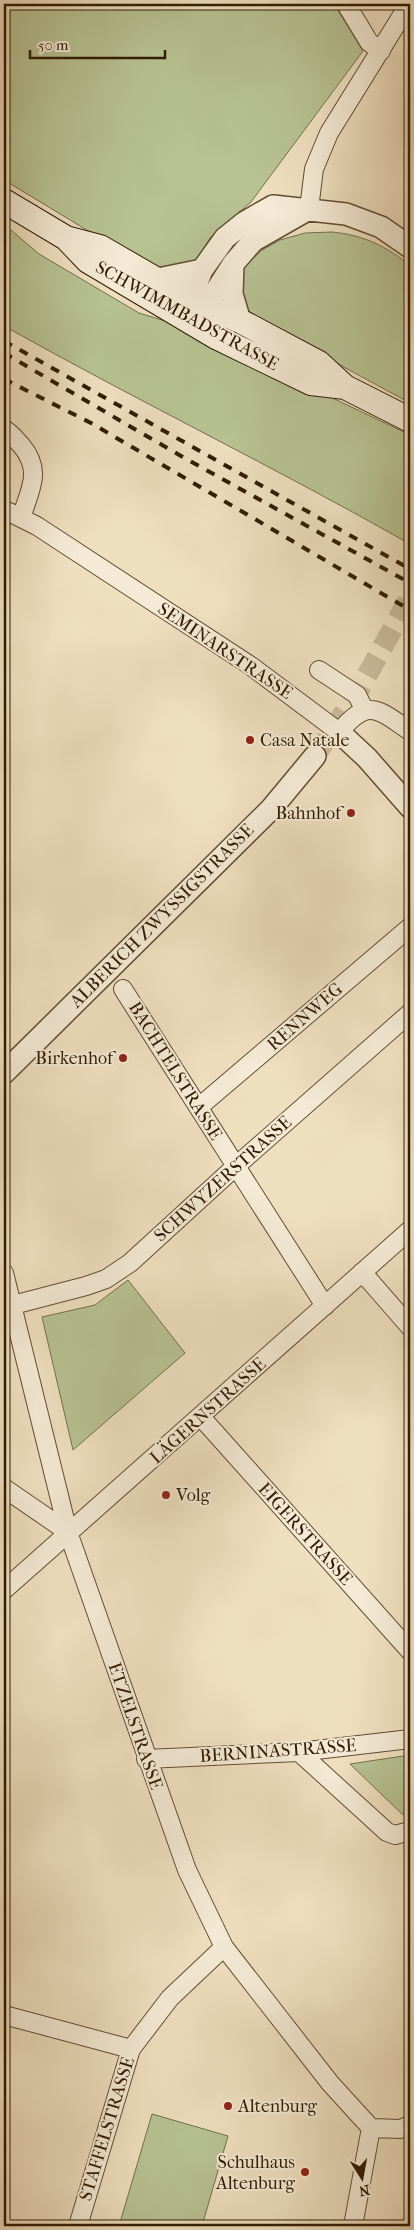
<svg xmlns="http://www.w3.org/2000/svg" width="414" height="2230" font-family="'IM FELL French Canon',serif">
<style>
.green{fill:#b7c293;stroke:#746f4b}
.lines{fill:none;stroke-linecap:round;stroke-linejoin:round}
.tertiary-tunnel{stroke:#c8b899;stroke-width:21;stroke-dasharray:21 11;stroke-linecap:butt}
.minor-casing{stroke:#604d32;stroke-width:20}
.tertiary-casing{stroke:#604d32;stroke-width:24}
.secondary-casing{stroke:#311c03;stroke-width:26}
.minor{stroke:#f4ead5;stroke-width:18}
.tertiary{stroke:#f4ead5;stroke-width:21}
.secondary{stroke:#f4ead5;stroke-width:24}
.rail{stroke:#311c03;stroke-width:4;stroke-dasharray:9 9;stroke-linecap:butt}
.poi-dot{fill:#8f2418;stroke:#f4ead5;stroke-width:2}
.labels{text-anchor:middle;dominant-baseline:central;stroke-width:4;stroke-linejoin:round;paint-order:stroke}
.street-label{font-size:18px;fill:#311c03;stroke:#f4ead5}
.poi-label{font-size:18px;fill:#311c03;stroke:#f4ead5;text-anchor:start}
</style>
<rect width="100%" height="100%" fill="#eedfbf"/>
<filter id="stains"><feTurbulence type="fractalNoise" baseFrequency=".004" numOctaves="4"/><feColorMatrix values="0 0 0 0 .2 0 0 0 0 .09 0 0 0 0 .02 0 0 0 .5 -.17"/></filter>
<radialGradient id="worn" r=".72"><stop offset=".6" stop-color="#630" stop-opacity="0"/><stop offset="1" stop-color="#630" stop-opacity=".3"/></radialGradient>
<path class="green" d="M4,4H334L363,51L251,202L210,238L181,287L4,180Z
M4,224L39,254L139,313L182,326L410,435V544C276,468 138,401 4,326Z
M332,232C363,235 387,246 410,266V403L259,321L244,307L239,278L247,264L262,250L280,240L305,233Z
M128,1280L185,1353L73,1450L42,1317L95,1305Z
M410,1755V1810L403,1815L350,1764Z
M152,2114L228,2136L202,2226H119Z"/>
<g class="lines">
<path class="tertiary-tunnel" d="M315,756L358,692L410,597"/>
<defs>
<path id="minor" d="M346,4L369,42L381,51
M309,209L314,169L329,133L409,4
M4,429C11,433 15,439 21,445C43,471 30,489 21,518
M4,512H9L37,526L251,666L339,732C369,697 377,709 410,731
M319,670L357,695L364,709
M123,989L325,1306
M199,1107L410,927
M362,1272L410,1327
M4,1273L68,1532L187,1870L224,1947L330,2083L371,2128
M13,1305L86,1286L106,1279L130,1263L235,1167L410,1013
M201,1417L410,1651
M4,1488L68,1532
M4,1590L410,1230
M299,1752L387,1832L395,1835L410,1831
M146,1759L299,1752L410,1739
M4,2015L131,2049
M371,2128L400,2129L410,2125
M78,2226L131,2049L170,1998L224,1947
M353,2226L371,2128"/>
<path id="tertiary" d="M233,264L232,294L240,321
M158,279L202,270
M188,313L214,294L233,264L253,241L309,209
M185,314L202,270L225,238L245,222L273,206L346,214L381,227L410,247
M339,732L367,758L410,807
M4,1073L271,809L315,756"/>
<path id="secondary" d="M4,201L66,238L100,247L190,299L240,321L319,363L345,387L410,420
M66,238L88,261L216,337L311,383L345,387"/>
</defs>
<use href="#minor" class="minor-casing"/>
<use href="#tertiary" class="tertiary-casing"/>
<use href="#secondary" class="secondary-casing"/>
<use href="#minor" class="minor"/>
<use href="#tertiary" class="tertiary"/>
<use href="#secondary" class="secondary"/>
<path class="rail" d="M4,341L410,569
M4,353L181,456L410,583
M4,379L91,423L410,610"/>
</g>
<g class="poi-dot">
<circle cx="250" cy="740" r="5"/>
<circle cx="351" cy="813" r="5"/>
<circle cx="123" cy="1058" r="5"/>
<circle cx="166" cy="1495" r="5"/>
<circle cx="228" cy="2106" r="5"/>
<circle cx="305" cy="2172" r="5"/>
</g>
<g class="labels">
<g class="street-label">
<text transform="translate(187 316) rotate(29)">SCHWIMMBADSTRASSE</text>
<text transform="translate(225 651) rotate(34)">SEMINARSTRASSE</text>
<text transform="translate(162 916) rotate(-45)">ALBERICH ZWYSSIGSTRASSE</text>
<text transform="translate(305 1017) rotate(-41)">RENNWEG</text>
<text transform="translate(175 1071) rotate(58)">BACHTELSTRASSE</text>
<text transform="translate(223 1179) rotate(-42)">SCHWYZERSTRASSE</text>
<text transform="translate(208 1411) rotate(-42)">LÄGERNSTRASSE</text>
<text transform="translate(305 1534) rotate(48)">EIGERSTRASSE</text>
<text transform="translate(135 1726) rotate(71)">ETZELSTRASSE</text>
<text transform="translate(278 1751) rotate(-4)">BERNINASTRASSE</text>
<text transform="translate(107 2129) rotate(-73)">STAFFELSTRASSE</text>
</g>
<g class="poi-label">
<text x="260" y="740">Casa Natale</text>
<text x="341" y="813" text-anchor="end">Bahnhof</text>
<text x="113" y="1058" text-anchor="end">Birkenhof</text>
<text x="176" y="1495">Volg</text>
<text x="238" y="2106">Altenburg</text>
<text x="295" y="2162" text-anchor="end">Schulhaus<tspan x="295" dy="21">Altenburg</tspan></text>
</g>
</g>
<rect width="414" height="2230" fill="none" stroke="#eedfbf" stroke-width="20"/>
<rect x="5" y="5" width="404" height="2220" fill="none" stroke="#311c03" stroke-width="2.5"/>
<rect x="10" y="10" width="394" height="2210" fill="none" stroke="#311c03"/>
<g transform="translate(362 2178) rotate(169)" stroke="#f4ead5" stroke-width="4" paint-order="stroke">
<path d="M0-4L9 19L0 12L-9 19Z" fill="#311c03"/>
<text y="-8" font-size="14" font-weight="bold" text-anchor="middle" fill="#311c03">N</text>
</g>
<path d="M30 50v8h135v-8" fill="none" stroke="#311c03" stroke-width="2.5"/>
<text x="38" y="50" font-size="15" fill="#311c03" stroke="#f4ead5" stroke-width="4" paint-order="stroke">50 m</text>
<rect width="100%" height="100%" filter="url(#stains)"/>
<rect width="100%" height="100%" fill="url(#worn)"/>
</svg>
